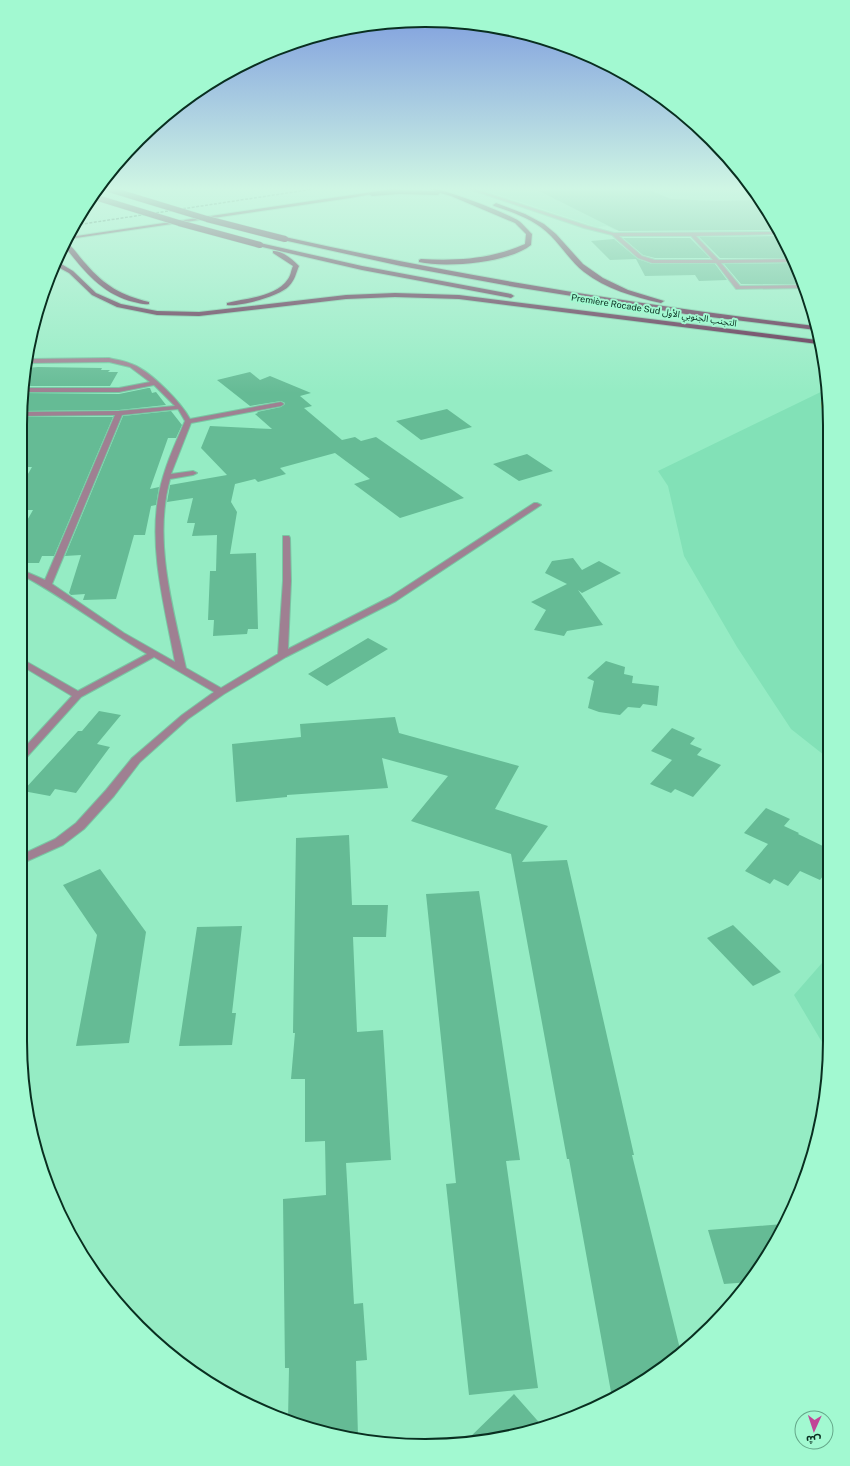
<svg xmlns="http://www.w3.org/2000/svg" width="850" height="1466" font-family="'Public Sans','Noto Sans Arabic',sans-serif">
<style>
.built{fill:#82e1b7}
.green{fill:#c5bc60}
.building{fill:#65bb95}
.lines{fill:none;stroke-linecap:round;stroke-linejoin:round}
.minor-casing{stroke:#79c6a3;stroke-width:2}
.major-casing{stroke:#79c6a3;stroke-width:2}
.highway-casing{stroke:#79c6a3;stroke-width:2}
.minor{fill:#9f8092;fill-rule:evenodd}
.major{fill:#6d3859;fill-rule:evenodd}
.highway{fill:#591d45;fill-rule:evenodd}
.rail{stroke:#3c745c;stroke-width:1.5;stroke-dasharray:3 1.5;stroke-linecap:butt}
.highway-bridge-casing{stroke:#79c6a3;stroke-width:7;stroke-linecap:butt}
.highway-bridge{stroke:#591d45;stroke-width:6}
.labels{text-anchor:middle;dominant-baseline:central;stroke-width:4;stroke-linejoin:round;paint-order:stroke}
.far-street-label{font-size:9px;fill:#092f20;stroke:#a2f9d1}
.rim{fill:none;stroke:#092f20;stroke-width:2}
</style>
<rect width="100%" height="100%" fill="#95ecc4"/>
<path class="built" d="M478,188H749L778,227L615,230L607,226L597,227Z
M827,389L829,398V759L791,729L737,647L684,556L668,486L658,471Z
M829,955V1054L794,995Z"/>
<path class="green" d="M821,402L829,403V456H828Z"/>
<path class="building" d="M568,188H645L671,199L717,201L759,200L776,222L779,230L619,231L539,191Z
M781,236L792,258H720L699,237Z
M623,238H690L710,258H655L643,255Z
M614,239L638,259L652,264H715L727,280L699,281L695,275L645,276L636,259L610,260L591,241Z
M794,263L803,284H741L724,264Z
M38,367L102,368L101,370H110L108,372H118L110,386H23L27,368Z
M250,372L260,380L270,376L311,393L300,396L312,406L304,408L342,440L355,437L361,441L376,437L464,498L400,518L354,484L370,479L335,453L280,468L286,474L258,482L255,479L235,484L231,502L237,512L230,554L256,553L258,629H248L247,634L213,636L214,620H208L210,571H216L217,535L192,536L195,523H187L193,498L167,502L170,485L227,475L201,448L210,426L272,429L255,414L258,413L257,412L281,407L285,404V403L281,401L250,406L217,380Z
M148,388H150L152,393L156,392L166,405L119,410L21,411L22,393L119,394Z
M447,409L472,427L421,440L396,421Z
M171,411L182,425L176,438H168L150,489L159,487L156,505L151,506L145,535H134L116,599L83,600L85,594L71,595L69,593L81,555L65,556L123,416Z
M21,417H113L54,556H42L39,563H22L21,531L33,510H21V486L32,467H21Z
M527,454L553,471L519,481L493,464Z
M573,558L582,570L599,561L621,573L582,593L578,590L603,625L567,631L564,636L534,630L546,610L531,602L567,584L545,573L552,561Z
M368,638L388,649L327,686L308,674Z
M606,661L625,667L624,674L633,676L632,683L659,686L657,706L643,704L640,708L628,707L620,715L599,712L588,708L594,681L587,678Z
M99,711L121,715L97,744L110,747L76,793L55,789L50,796L23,791L78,731H82Z
M395,717L399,733L519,766L495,809L548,826L522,862L567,860L634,1155H632L681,1353L672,1362L629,1391L611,1392L569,1159H567L511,854L411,821L448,776L382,758L388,788L287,795V797L236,802L232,744L301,737L300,724Z
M672,728L695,738L690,744L702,749L697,755L721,765L693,797L675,789L671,793L650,784L672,760L651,751Z
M766,808L790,819L784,826L799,833L798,834L829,849V868L820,880L800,871L788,886L774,879L770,884L745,871L768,844L744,833Z
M349,835L352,905H388L386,937H353L357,1032L383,1030L391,1160L346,1163L354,1304L363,1303L367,1360L356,1361L358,1437L320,1432L288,1420L289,1368H285L283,1199L326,1195L325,1141L305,1142V1079H291L295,1033H293L296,838Z
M100,869L146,932L129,1043L76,1046L97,935L63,885Z
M479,891L520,1160L506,1161L538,1388L469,1395L446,1184L456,1183L426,894Z
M733,925L781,972L753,986L707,938Z
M242,926L232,1013H236L232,1045L179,1046L197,927Z
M783,1224L762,1266L750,1282L724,1284L708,1230Z
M514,1394L544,1428L504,1438L465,1442Z"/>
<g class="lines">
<defs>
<path id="minor" d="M466,188H471L588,226L614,233L780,232L781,234L696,236L719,260L792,259L794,262L721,263L740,286L804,285L806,288L736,289L716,263H652L638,258L612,235L584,228ZM619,236H691L713,260H655L642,256Z
M109,358C117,360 126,361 134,365C151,372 181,402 190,419L281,402L284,404L281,406L191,423L171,474L193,471L197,473L193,475L170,479C153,540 173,608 186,668L221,688L278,654L283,581V536H289L290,538L291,581L288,649L390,597L534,503H537L541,505L396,601L286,657L224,694L188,719L140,762L114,796L84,829L63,845L23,863V854L55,839L76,823L106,790L132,758L182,715L214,692L154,657L81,697L26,758L22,759V750L72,696L22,666V659L78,691L147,654C104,629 65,598 22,575V570L45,580L115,415L21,416V412L119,411L175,406L154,385L119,392H22L23,388H119L150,382L130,367L109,362L28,363L29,359ZM178,409L185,421C175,444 164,468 159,493C148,548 165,608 175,662L124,633L52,584L122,415Z"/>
<path id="major" d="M399,188H407L350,198L69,239L70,237Z"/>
<path id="highway" d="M428,188C440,187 507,213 519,221C523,224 528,230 532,234L531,245C509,263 446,268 419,262V260L421,259C458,261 491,259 525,244L526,234L515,223L451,196L440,193L438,195L399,194L372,196L369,194L372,192L399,190L436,191Z
M496,203L525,214L544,224L556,234L583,264L603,278L628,290L664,301L661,303C634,297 606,289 584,272C571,262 562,247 551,236C535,220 515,213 494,206L493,205Z
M285,237C460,276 637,305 815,326L816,330L686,314L515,287L401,266L283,240L282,239Z
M67,243C74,248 80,258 86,264C105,286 121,295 149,302V304C144,305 139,303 134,302C103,295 84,271 65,247Z
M260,243L362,266L511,294L514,296L511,298L362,270L258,246L257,245Z
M273,251C282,250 293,260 299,266C296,273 295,280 289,286C280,296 240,307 227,305V303C246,298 276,297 288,279C291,275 291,270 293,266L273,253Z
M58,262L73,271L96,293L121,304L157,311L199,312L346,295L395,293L459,295L817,340L818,344L459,299L395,297L346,299L199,316L157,315L117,307L92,295L69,273L56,266Z"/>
</defs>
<use href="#minor" class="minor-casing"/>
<use href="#major" class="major-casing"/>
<use href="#highway" class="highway-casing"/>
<use href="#minor" class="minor"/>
<use href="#major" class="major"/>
<use href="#highway" class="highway"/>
<path class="rail" d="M76,225L320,188"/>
<defs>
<path id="highway-bridge" d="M105,188L207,219L285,239
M91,196L179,223L260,245"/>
</defs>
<use href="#highway-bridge" class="highway-bridge-casing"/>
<use href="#highway-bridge" class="highway-bridge"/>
</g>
<linearGradient id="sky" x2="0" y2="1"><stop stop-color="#7b9ade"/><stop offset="0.48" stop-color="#cff6e4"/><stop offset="1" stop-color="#cff6e4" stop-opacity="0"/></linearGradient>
<rect width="850" height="393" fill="url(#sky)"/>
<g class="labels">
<g class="far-street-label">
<text transform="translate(654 310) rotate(9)">Première Rocade Sud التجنب الجنوبي الأول</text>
</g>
</g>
<path d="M0 0H850V1466H0ZM425 27H425A398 398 0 0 1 823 425V1041A398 398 0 0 1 425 1439H425A398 398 0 0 1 27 1041V425A398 398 0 0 1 425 27Z" fill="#a2f9d1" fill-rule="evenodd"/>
<path class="rim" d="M425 27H425A398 398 0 0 1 823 425V1041A398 398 0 0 1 425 1439H425A398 398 0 0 1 27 1041V425A398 398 0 0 1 425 27Z"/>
<g transform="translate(814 1430) rotate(183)"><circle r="19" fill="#a2f9d1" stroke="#65a88a"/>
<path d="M0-3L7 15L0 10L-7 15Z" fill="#c14697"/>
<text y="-6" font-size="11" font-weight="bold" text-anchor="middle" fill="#092f20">ش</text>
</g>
</svg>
